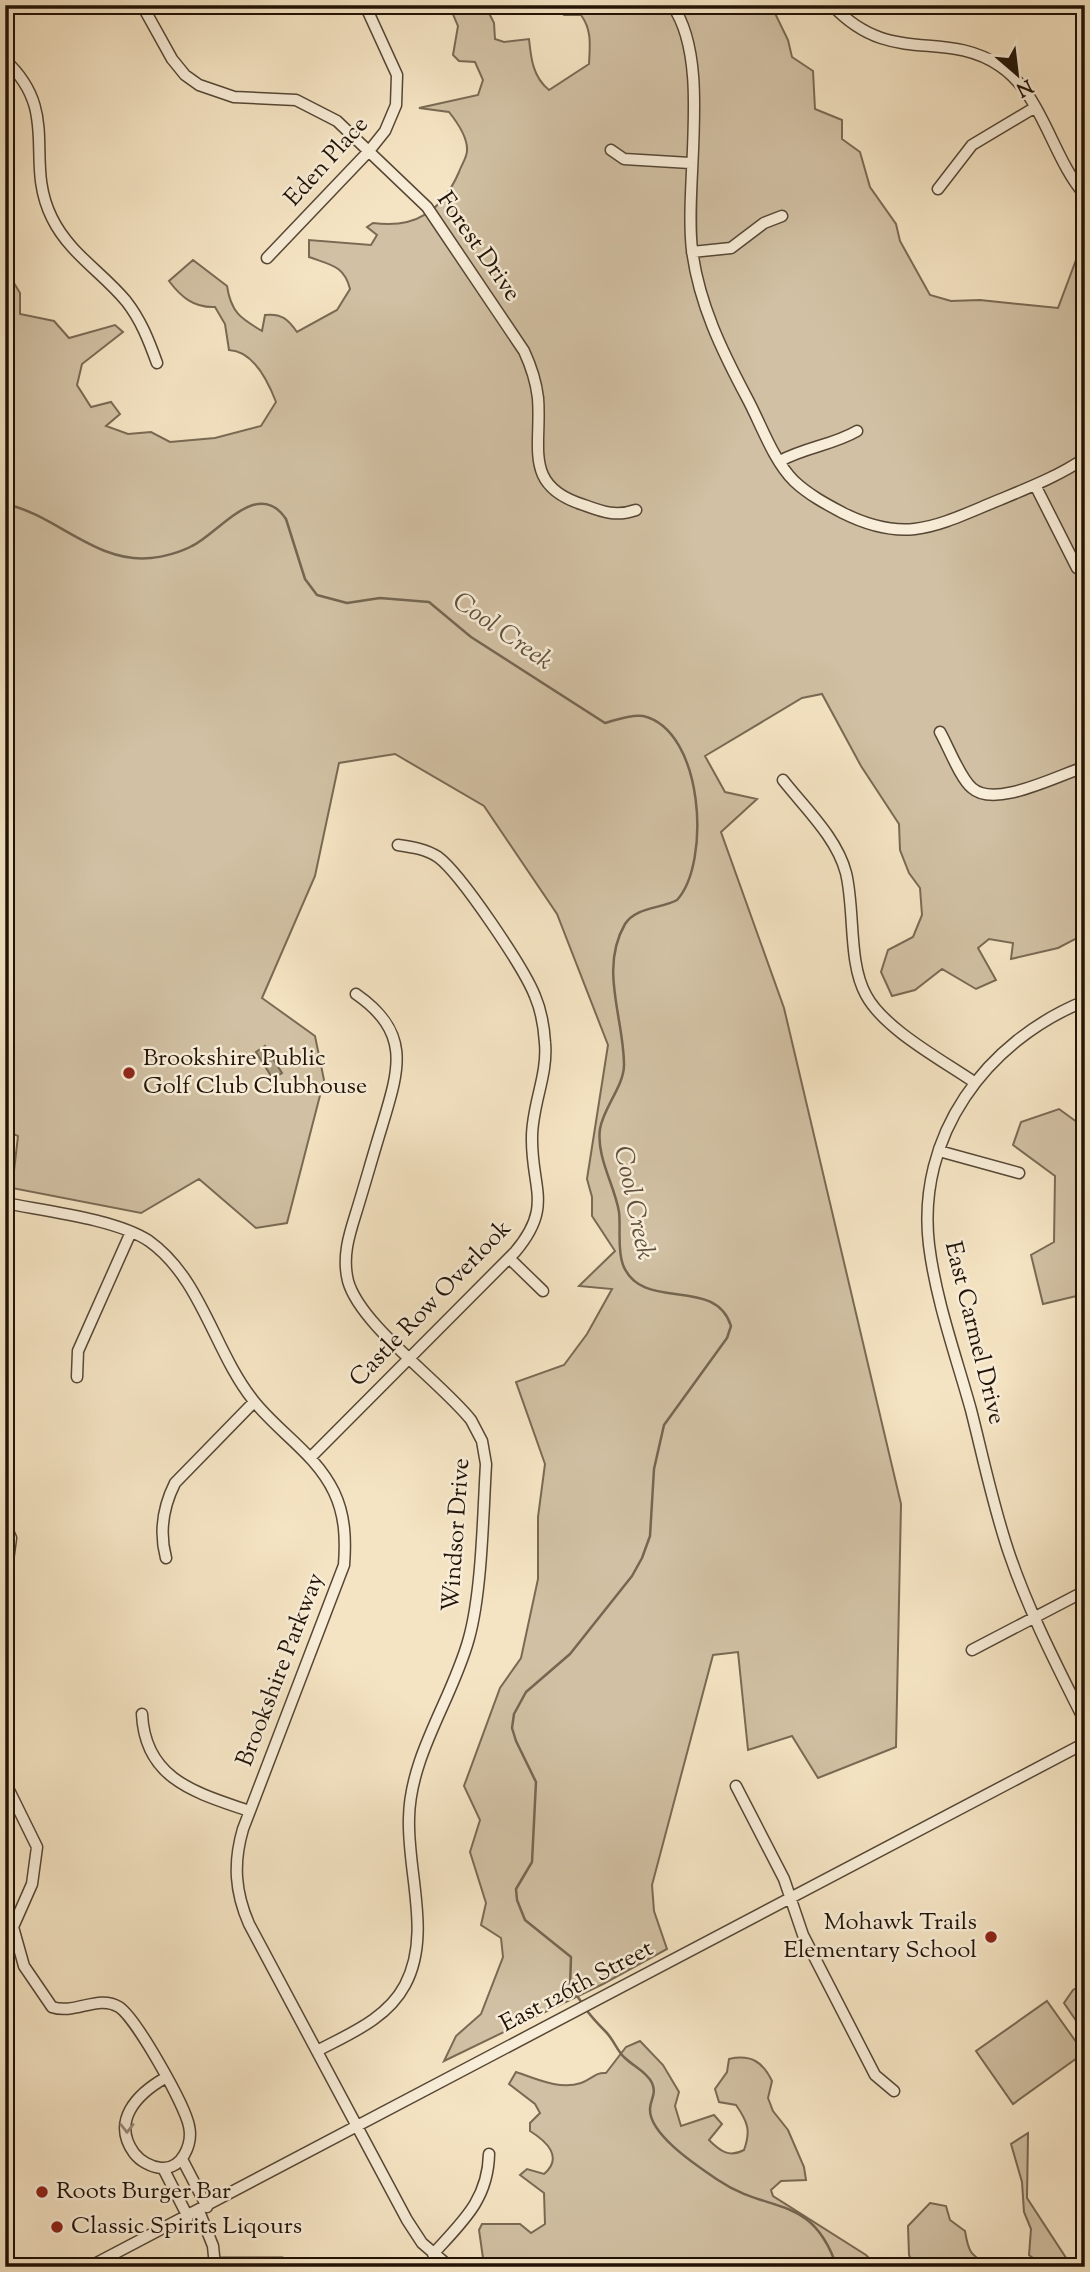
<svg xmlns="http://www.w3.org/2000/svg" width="1090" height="2272" font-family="'Sorts Mill Goudy',serif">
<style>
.green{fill:#d1c0a3;stroke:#796a54;stroke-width:2}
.water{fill:#ad9d83;stroke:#756651;stroke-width:2}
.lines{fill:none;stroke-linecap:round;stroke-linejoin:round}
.stream{stroke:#756651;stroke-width:2.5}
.minor-casing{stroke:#564735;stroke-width:13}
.minor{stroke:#f8edd8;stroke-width:10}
.oneway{stroke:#978b7a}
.poi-dot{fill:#8f2418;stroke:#f8edd8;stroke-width:2.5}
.labels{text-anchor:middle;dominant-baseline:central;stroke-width:5;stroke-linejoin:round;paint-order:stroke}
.street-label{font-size:24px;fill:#211306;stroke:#f8edd8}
.poi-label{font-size:24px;fill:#211306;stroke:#f8edd8;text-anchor:start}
.water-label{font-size:26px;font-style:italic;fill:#60513e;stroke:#f8edd8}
</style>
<rect width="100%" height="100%" fill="#f5e4c3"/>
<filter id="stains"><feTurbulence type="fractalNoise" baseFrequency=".00286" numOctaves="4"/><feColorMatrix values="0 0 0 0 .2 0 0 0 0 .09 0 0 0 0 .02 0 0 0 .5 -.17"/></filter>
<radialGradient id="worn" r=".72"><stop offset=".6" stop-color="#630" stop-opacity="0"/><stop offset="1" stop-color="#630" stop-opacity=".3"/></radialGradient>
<path class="green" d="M449,5H495L489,13L494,23L495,39L504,42L529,39C531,59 533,77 549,90L589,64C590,45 592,30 581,15H564L557,8L548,9L549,5H771L788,40L792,57L813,71L815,109L842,120V139L860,152L870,187L896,224L900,241L930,295L951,301L980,300L1058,308L1085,236V934L1058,948L1011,959L1013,943L989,939L978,948L996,980L976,989L942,969L915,990L892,996L881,972L888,950L913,937L922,915L920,888L909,873L900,850L899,824L861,766L822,694L802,698L705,756L725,792L757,799L721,832L784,1008L901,1504L896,1747L818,1778L792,1736L748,1750L738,1652L713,1655L652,1885L654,1911L667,1949L603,1984L444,2061L456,2036L481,2014L503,1957L501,1938L481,1925L486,1903L470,1852L480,1820L464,1786L500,1688L521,1658L538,1579V1517L545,1464L516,1382L564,1365L587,1334L612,1289L579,1286L615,1251L592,1216V1197L587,1179L608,1045L557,914L484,806L395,754L339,763L315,876L262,998L315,1036L324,1080L287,1223L256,1228L199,1179L141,1213L12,1188L18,1136L5,1130V268L20,293V314L54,321L69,338L115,325L123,332L82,364L77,385L91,407L111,402L120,414L106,426L128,434L151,432L170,442L215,438L261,426L276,402C268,381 253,351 229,350L225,324L215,307C194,308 181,297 169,281L193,260L227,286C231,312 240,318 262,331L265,315C281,313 288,319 297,332L337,310L350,289C344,265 330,265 309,257V240L371,245L377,235L367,227L373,223C415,229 442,211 459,172C461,166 467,157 467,151C468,138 457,122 449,112L419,108L478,95L483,80L475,62L459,61L453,55L458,26Z
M1059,1109L1081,1125L1085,1124V1294L1043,1304L1031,1255L1054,1242L1055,1176L1013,1145L1021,1122Z
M1085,1983V2018L1077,2022L1064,2003L1073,1990Z
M1047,2001L1084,2053L1013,2104L976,2051Z
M640,2041L663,2065L679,2092L675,2106L681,2126L714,2115L722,2124L709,2140C720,2151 729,2158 744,2150C751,2131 748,2122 736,2105L719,2102L715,2089L727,2072L729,2059C751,2054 763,2062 772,2081L768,2098L773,2111L788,2130L804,2167L806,2180L781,2181L771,2190L773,2196L866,2255L878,2267H528L513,2259L499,2267L484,2265L479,2230L482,2224H520L531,2233L545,2224L544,2193L520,2175L527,2169L544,2174C564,2157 546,2141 530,2131V2123L540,2113L535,2104L509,2084L516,2072C537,2079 559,2090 581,2083C591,2080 595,2072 606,2073L626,2047Z
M1028,2133L1027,2198L1072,2267H1032L1034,2259L1029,2255L1031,2229L1024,2212L1022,2182L1011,2144Z
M930,2203L946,2206L950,2220L965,2231C969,2255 971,2254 990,2267H914L909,2255L908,2226Z"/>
<path class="water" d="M265,1046L282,1073L273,1079L256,1052Z"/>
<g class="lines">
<path class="stream" d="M5,504C55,514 96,564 151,558C163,557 181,552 192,546C219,533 258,477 286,519L305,579L317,595L347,603L380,598L429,602L471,637L605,723C616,720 632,714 643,716C704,730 711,863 677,900C660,909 636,907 625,924C599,969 624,1018 624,1065C624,1086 603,1108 600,1129C596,1157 615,1186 619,1212C621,1229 617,1249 623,1265C642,1313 715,1275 731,1326L727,1338L664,1425L654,1469L650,1536L642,1558L632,1576L570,1654L526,1692L514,1714L512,1728L516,1741L536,1782L532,1862L516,1889L517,1900L525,1920L571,1957L570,1986L582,2003
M585,2008C592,2018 598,2024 606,2032C614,2040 617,2051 625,2058C633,2066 647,2072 652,2083C657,2094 650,2100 650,2109C649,2135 699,2167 718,2180C769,2215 811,2192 837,2267"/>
<defs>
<path id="minor" d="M142,5L172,59L185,75L199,85L234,97L296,100L337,121L427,207L524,351C531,366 536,381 538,398C542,447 522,486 584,505C603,512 616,517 636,510
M672,5C712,61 684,181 692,250C699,304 722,351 747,398C761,424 773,460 794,481C809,495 826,504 843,513C907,545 938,525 999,500C1028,488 1059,476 1085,458
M832,5C891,68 943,28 1000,66C1043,95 1052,158 1085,195
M5,60C62,113 23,160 52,218C69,253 102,272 126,301C141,320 149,341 157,363
M611,150L624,159L690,163
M938,189L972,145L1034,108
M692,252L731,248L764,223L782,216
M267,258L369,151L385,131L396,105L397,75L365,5
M780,461C806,447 833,445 857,431
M1035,485L1077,568
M940,732C948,746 960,778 972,788C995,809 1058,775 1085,767
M783,780C805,808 837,838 846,873C855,910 848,963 866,995C884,1029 942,1060 974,1082
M1085,1001C986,1041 916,1136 929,1245C936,1301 956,1356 971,1410C983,1457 993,1506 1009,1553C1029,1612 1057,1666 1085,1722
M939,1151L1019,1173
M5,1203C45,1211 116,1219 149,1241C202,1279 214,1351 253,1400C278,1432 316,1454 334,1492C345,1515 346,1539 344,1565L243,1829C233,1863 235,1892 249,1924L407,2220L422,2243L450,2267
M509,1258L543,1291
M77,1377L78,1351L131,1232
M310,1458L515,1252C554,1206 531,1188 532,1137C532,1105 548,1075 545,1043C544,1027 541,1010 535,996C524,968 461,874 438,857C426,849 412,847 398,845
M5,1524L11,1538L5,1583
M166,1558C159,1532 163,1507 175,1483L254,1402
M972,1650L1085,1591
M142,1714C145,1780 197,1793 249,1811
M5,1782L37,1847L32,1884L13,1927L24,1966L52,2007C75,2015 98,1994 119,2007C136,2018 185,2105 189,2126C193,2144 182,2170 161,2168C151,2167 140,2161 134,2153C111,2121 137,2094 165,2078
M736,1786L784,1879L803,1935L875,2075L894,2091
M317,2051C349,2034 387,2019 405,1985C432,1935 407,1872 409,1818C410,1755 453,1698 469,1638C482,1591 483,1514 486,1464L482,1441L471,1420C441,1382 360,1325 348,1281C342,1257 349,1235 356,1213C365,1184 373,1155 382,1126C399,1069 412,1033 356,994
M182,2159L207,2207
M163,2168L188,2217
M199,2211L213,2246L215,2266
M433,2254C462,2222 488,2200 489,2154
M215,2263H282
M89,2267L1085,1743"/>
</defs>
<use href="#minor" class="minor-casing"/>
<use href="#minor" class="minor"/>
</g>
<defs><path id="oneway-chevron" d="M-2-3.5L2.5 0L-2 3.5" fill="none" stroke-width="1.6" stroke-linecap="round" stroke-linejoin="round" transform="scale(1.75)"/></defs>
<use class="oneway" href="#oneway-chevron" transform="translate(127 2128) rotate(90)"/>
<g class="poi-dot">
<circle cx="129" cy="1073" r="7"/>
<circle cx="991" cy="1937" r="7"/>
<circle cx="42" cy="2192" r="7"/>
<circle cx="57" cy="2227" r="7"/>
</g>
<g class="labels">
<g class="street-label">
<text transform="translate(327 162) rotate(-48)">Eden Place</text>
<text transform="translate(478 247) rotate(55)">Forest Drive</text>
<text transform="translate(431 1304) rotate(-46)">Castle Row Overlook</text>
<text transform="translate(974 1333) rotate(76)">East Carmel Drive</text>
<text transform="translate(457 1535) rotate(-86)">Windsor Drive</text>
<text transform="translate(281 1670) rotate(-69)">Brookshire Parkway</text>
<text transform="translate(577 1987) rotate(-28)">East 126th Street</text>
</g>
<g class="poi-label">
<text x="143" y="1059">Brookshire Public<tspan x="143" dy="28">Golf Club Clubhouse</tspan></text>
<text x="977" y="1923" text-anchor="end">Mohawk Trails<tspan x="977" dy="28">Elementary School</tspan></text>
<text x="56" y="2192">Roots Burger Bar</text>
<text x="71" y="2227">Classic Spirits Liqours</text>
</g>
<g class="water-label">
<text transform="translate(502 632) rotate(35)">Cool Creek</text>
<text transform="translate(633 1203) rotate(78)">Cool Creek</text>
</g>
</g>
<rect width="1090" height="2272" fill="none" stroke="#f5e4c3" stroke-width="28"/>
<rect x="7" y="7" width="1076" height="2258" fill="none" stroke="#211306" stroke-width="3.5"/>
<rect x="14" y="14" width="1062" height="2244" fill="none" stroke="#211306" stroke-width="2"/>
<g transform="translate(1017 74) rotate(152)" stroke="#f8edd8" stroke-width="5" paint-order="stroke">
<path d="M0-5L12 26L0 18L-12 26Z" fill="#211306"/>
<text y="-10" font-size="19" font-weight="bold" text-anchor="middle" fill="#211306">N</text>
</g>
<rect width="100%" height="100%" filter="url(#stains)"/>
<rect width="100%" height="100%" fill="url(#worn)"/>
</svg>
